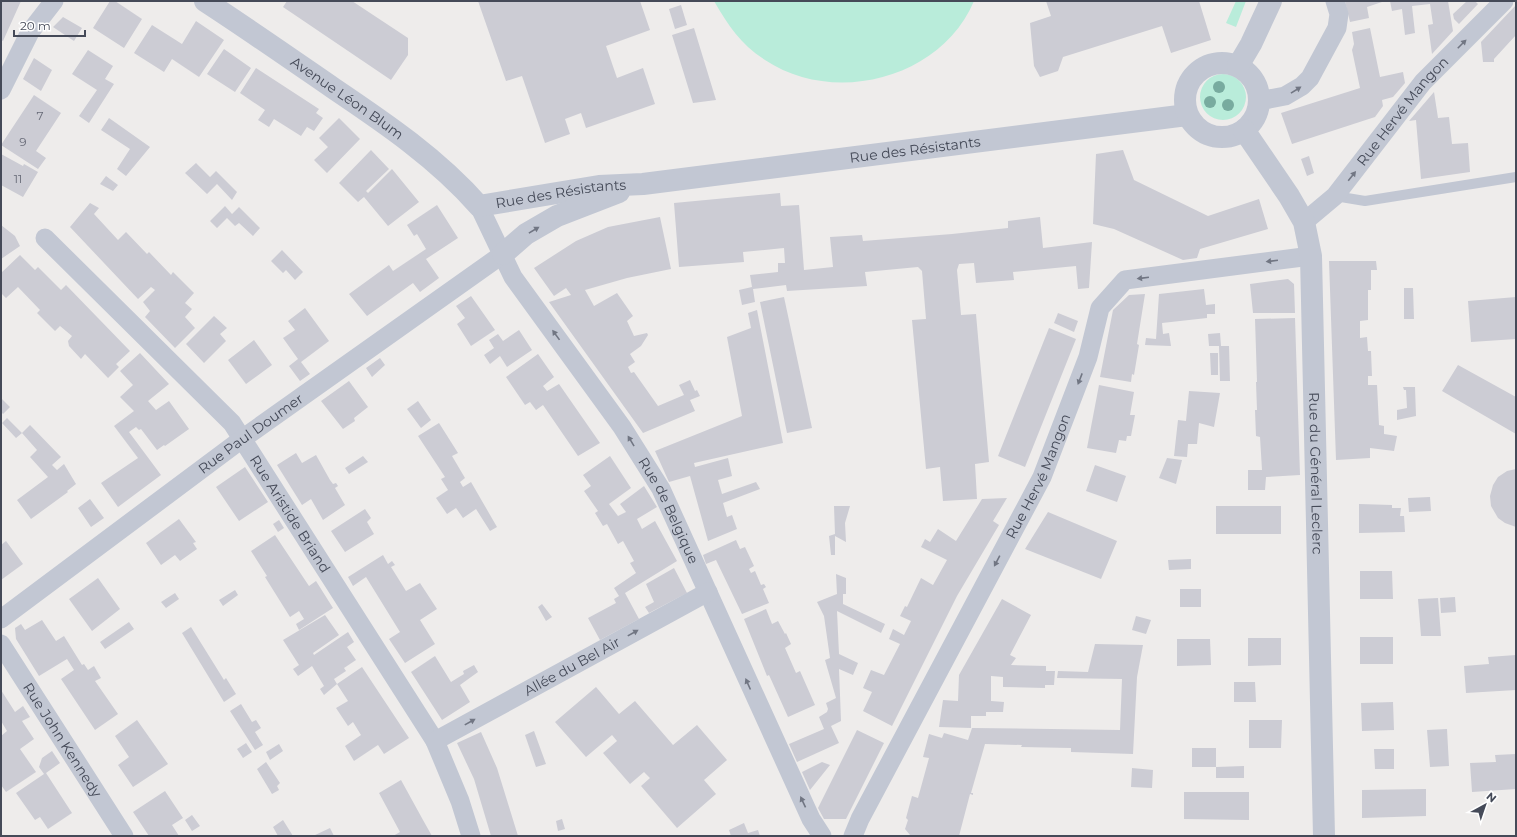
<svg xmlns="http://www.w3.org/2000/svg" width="1517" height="837" font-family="Montserrat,sans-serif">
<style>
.green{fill:#b9ecda}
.building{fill:#ccccd4}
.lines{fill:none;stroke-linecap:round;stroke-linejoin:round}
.service{stroke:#c2c7d3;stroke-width:10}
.minor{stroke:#c2c7d3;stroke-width:19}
.tertiary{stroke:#c2c7d3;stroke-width:22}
.tree{fill:#78ab9f}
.oneway{fill:#717683}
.labels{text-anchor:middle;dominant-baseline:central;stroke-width:3.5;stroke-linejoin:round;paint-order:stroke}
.number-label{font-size:12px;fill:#676a77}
.street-label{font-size:14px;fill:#454a58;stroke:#fff}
</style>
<rect width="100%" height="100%" fill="#eeeceb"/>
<path class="green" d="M714,1H974C941,79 834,106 765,60C741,45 728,25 714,1Z
M1236,1H1246L1236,27L1226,23Z
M1200 97a23 23 0 1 1 46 0a23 23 0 1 1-46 0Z"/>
<path class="building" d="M1,1H21L3,41L1,40Z
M110,1H115L142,19L124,48L93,28Z
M287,1H352L408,38V55L391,80L283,7Z
M478,1H640L650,30L606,46L617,78L643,68L655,104L586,128L581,113L565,119L570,134L545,143L522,76L506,81Z
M1046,1H1199L1211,40L1171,53L1162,26L1063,57L1058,71L1040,77L1034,66L1030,23L1051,16Z
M1345,1H1385L1367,7L1369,18L1350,22Z
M1390,1H1448L1453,31L1432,54L1428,25L1433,24L1430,4L1412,6L1415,33L1405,35L1402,9L1392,11Z
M1467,1H1475L1478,4L1459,24L1454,19L1453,14Z
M681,5L687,25L675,29L669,9Z
M1516,5V35L1494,59V62H1483L1481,42Z
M63,17L82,28L74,41L53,27Z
M196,21L224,40L199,77L172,59L164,72L134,53L152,25L182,44Z
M694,28L716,100L693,103L672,35Z
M1370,28L1380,77L1403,72L1405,83L1393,97L1382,100L1383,106L1375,117L1292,144L1281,113L1360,88L1352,50L1354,44L1352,32Z
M224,49L251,68L235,92L207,74Z
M88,50L113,66L105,79L114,84L89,123L79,116L97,90L72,74Z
M34,58L52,70L41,91L23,79Z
M256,68L319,109L316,113L323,118L314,131L307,127L301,136L274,119L269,127L258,120L265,110L240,93Z
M1434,92L1438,118L1449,117L1452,144L1468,143L1470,172L1421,179L1416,120L1409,121Z
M34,95L61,113L36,151L46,158L38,169L1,145Z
M109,118L150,147L126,176L117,169L130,149L101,130Z
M339,118L360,139L327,173L314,160L328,147L319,138Z
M371,150L389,169L366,191L368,193L392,169L419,202L388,226L364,197L358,202L339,183Z
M1123,150L1134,180L1208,216L1259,199L1268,229L1200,249L1197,258L1183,260L1114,229L1093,224L1096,154Z
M1,154L23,166L24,164L38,172L23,197L1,185Z
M1309,156L1314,173L1307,176L1301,159Z
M196,163L210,177L216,171L237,192L232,200L217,184L207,194L185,173Z
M106,176L118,185L113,191L100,184Z
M780,193L781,206L799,205L804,270L833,267L830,237L862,235L863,241L952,234L1008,228V221L1040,217L1043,248L1092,242L1089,288L1078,289L1076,266L1013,272L1014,280L976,283L974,263L959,264L957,270L961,315L976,314L989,462L975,464L977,499L943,501L940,467L926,469L912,320L926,319L922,271L918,267L865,272L867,286L787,291L786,285L753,289L755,302L742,305L739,290L752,287L750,275L778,272V263H785L784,248L743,252L744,262L679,267L674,203Z
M90,203L99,208L94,214L118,240L126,232L147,254L149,252L171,275L173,272L194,293L185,303L192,309L185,317L195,328L175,348L145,317L150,311L143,302L155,290L151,287L138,299L70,227Z
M437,205L458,238L426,259L439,278L420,292L413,283L367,316L349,294L389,265L393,271L426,249L417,234L414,236L407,225Z
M225,206L232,214L239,207L260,228L253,236L239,223L235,226L227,218L217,228L210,221Z
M660,217L671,269L627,278L585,290L594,306L617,293L633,316L627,321L634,336L647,333L648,335L641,346L630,354L635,362L628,367L631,373L634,372L658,406L684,395L679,385L690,380L695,391L697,390L700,396L690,400L695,411L643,433L549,302L571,295L566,288L554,296L534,268L576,241L608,227Z
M1,225L15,236L20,246L1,259Z
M282,250L303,272L295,280L286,270L283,273L271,261Z
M20,255L35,270L38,267L61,290L66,285L130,351L116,364L119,367L108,378L85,354L81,359L69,346L68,341L72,336L60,326L55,331L37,313L40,310L18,287L6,298L1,293V273Z
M1329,261H1376L1377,270H1371V290H1368V320L1360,321V338L1367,337L1368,351H1371L1372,376H1368V385H1377L1379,425L1384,426V434L1397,436L1394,451L1370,448V458L1336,460Z
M1288,279L1294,284L1295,313H1253L1250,284Z
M1404,288H1413L1414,319H1404Z
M1204,289L1206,305L1215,304V314H1207V318L1162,323L1163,334L1169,333L1171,346L1145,345L1146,338L1156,339L1159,294Z
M1145,294L1137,344L1139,345L1134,375L1132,374L1131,382L1100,377L1113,310L1129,295Z
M471,296L495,330L471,346L457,324L465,318L456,306Z
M784,297L812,428L787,433L760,302Z
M1516,297V339L1471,342L1468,301Z
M305,308L329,341L301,362L310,374L300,381L289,366L298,359L283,338L295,330L288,321Z
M757,310L783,443L694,463L695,467L728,458L732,476L718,480L722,494L756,482L760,489L723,503L727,517L732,515L737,529L708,541L690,476L669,482L655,451L742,416L727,337L751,328L748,313Z
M1058,313L1078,321L1074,332L1054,323Z
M214,316L227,328L220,334L226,341L204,363L186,344Z
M1295,318L1300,475L1266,477L1265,490H1248V470H1262L1260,437L1256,436L1255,410H1257L1256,382H1257L1255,319Z
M1049,328L1076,339L1025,467L998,456Z
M519,330L532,350L507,367L500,356L490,364L484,355L494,348L489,340L498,334L503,341Z
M1220,333L1221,346H1229L1230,381H1220L1219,346H1209L1208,334Z
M254,340L272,365L246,384L228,360Z
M140,353L169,384L148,401L156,410L169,401L189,429L165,446L164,445L157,450L141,429L139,430L136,427L129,432L161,475L118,507L101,483L138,458L114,426L134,411L120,397L133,385L120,371Z
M1210,353H1218V375H1211Z
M538,354L554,377L543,386L547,391L559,384L600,443L578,456L543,405L536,410L530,402L525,405L506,377Z
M380,358L385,365L372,377L366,368Z
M1458,365L1516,397V434L1442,391Z
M349,381L368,407L354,418L355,421L343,429L321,401Z
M1099,385L1134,392L1130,415H1135L1131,436H1127L1126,441L1119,440L1116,453L1087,448Z
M1403,387H1415L1416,416L1397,420V410L1407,408L1406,390H1404Z
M1189,391L1220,393L1214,427L1199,423L1197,444H1188L1187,457L1174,456L1178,420L1186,421Z
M1,398L10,407L3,414L1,412Z
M418,401L431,420L421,428L407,409Z
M7,418L22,433L16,438L2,423Z
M439,423L458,453L452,456L465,478L460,482L463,487L471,482L497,527L490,531L476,509L463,518L456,508L447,514L436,498L448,490L441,479L445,477L418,436Z
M30,425L61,457L52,465L57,470L64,464L76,484L67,491L68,492L31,519L17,500L48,477L30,457L37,450L22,433Z
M296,453L302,463L316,455L330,480L333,484L336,483L338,486L335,488L345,505L323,520L311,499L302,505L277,465Z
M363,456L368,462L349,474L345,468Z
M610,456L631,488L609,504L618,516L626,512L620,504L644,486L657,507L637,519L642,529L655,521L677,561L625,593L639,619L600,640L588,618L616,603L614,599L619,596L614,588L636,573L630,563L634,561L623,541L618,544L607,524L603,526L595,513L598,511L584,491L591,486L583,475Z
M1167,458L1182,460L1176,484L1159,478Z
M1095,465L1126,476L1117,502L1086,491Z
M245,467L268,502L239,521L216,487Z
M1516,469V527L1505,523L1498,518L1491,506L1490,496L1493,485L1498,477L1507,471Z
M1430,497L1431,511L1409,512L1408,498Z
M1007,498L993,521L999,525L957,596L892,726L863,711L872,692L863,688L871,670L884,675L900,644L889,639L893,629L904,635L911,621L900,616L905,606L907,607L921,578L933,585L947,560L921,547L925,539L930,542L938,529L956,541L982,499Z
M90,499L104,518L91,527L78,508Z
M1359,504L1392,505V508H1401L1400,516H1404L1405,532L1359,533Z
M834,506H850L845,523L846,542L835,536V555H831L829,536L835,534Z
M1216,506H1281V534H1216Z
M365,509L371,518L367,522L374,534L345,552L331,531Z
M1048,512L1117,541L1101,579L1025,549Z
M179,519L196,542L193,543L197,549L180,561L175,555L161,565L146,543Z
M279,520L284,528L278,532L273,524Z
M275,535L309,586L316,581L333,608L299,630L296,624L304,619L299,611L290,617L265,577L267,576L251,551Z
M736,540L740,549L745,547L754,566L749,569L751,573L755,571L761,585L764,584L766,587L763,589L769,603L742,614L716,560L706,564L703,555Z
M6,541L23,564L1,580V545Z
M383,555L388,564L392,561L395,565L391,567L406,591L420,583L437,609L420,620L435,644L405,663L389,639L400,632L366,577L353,586L348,577Z
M1191,559V569L1169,570L1168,560Z
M674,568L687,593L649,613L645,607L654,602L646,584Z
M1360,571H1392L1393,599H1360Z
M836,574L846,578V594H843V604L885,624L881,633L837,611L839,654L858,663L853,675L839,669L841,721L831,726L839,743L797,762L789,744L824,729L819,717L827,712L828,709L826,703L836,698L825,660L830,658L824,616L817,602L837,594Z
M98,578L120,609L92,631L69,599Z
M1180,589H1201V607H1180Z
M235,590L238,595L223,606L219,600Z
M175,593L179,599L166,608L161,602Z
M1455,597L1456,612L1441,613L1440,598Z
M1438,598L1441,636H1421L1418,599Z
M1002,599L1031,615L1010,655L1016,658L1011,665L1046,666V671H1055L1054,685H1045V688L1003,687V677L991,676V701L1004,702L1003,712H986V716H971V728L939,727L943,700L958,701L959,675Z
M542,604L552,617L546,621L538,607Z
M766,609L772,624L778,621L785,634L786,633L791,644L785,648L796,673L800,671L815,705L788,717L769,675L767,676L744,619Z
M325,615L339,635L313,653L314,655L348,632L354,642L347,647L356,660L344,668L346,671L334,679L337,684L324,695L320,689L324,686L312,666L298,676L293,669L299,665L283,640Z
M1136,616L1151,620L1146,634L1132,630Z
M42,620L56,641L64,636L82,665L84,664L88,670L94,666L101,678L95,681L118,714L95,730L61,679L74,670L67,659L39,676L16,639L15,628L21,624L25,630Z
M129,622L134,629L105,649L100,642Z
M191,627L224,680L226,678L236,694L224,702L182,633Z
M1360,637H1393V664H1360Z
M1248,638H1281V665L1248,666Z
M1177,639H1210L1211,665L1177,666Z
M1095,644L1143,645L1137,677L1133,754L1071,752V748L1021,747L1022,745L985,744L971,793H973V795L970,794L959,836L910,835L905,829L908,820L906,818L912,796L918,798L929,758L923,757L929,734L942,738L944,733L968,740L972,728L1120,730L1122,679L1057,678L1058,671L1088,672Z
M1516,655V690L1466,693L1464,666L1489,664L1488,657Z
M435,656L451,682L464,674L463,671L474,665L478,672L460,685L470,702L442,720L411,672Z
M362,667L409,738L384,754L378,745L354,761L345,746L361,735L353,722L348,726L336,708L348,701L337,684Z
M1234,682H1255L1256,702H1234Z
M596,687L619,714L635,701L673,745L697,725L727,760L704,780L716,794L677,828L641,786L650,778L644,772L630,784L603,753L617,741L612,735L586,757L555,722Z
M1,690L15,712L23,706L30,717L22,721L34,739L20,749L36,772L6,792L1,785V736L7,731L1,721Z
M1393,702L1394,730L1362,731L1361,703Z
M241,704L252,722L256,720L261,728L255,732L263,745L255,750L230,711Z
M137,720L168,764L133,787L118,765L129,757L115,736Z
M1249,720H1282L1281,748H1249Z
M1447,729L1449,766L1430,767L1427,730Z
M857,730L884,743L846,819H824L818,808Z
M534,731L546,764L536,767L525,735Z
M481,732L497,768L518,836H491L474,779L457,743Z
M246,743L252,752L243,758L237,749Z
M279,744L283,751L270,760L266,752Z
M1192,748H1216V767H1192Z
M1374,749H1394V769H1375Z
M52,751L60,763L46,773L72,813L48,829L40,817L35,820L16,793L44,774L39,767L42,758Z
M1516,754V789L1472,792L1470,763L1496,762L1495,755Z
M266,762L280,783L277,786L279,790L272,794L257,769Z
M822,762L830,765L810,790L802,772Z
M1244,766V778H1216V767Z
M1132,768L1153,770L1152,788L1131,787Z
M401,780L423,820L432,836H393L400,832L379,793Z
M1426,789V816L1362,818V790Z
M165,791L183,818L172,825L179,836H149L133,812Z
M1184,792H1249V820L1184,819Z
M192,815L200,826L192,831L185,820Z
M562,819L565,829L558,831L556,821Z
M283,820L293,836H278L273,827Z
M744,823L748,833L758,830L760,836H731L729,830Z
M330,828L334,836H313Z"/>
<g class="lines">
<path class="service" d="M1335,196L1365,201L1516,177"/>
<g class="minor">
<path d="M1,90L30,32L54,1"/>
<path d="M1259,101L1285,96L1302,86L1310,78L1337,28L1339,14L1335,1"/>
<path id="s1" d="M479,206L513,277L622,427L661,489L811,819L822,836"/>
<path id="s2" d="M1304,222L1335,196L1423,82L1504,1"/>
<path id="s3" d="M45,238L232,423L435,741L460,801L471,836"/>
<path id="s4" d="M1,619L242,439L503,254"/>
<path id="s5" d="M1,644L124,836"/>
<path id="s6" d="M435,741L708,592"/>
<path id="s7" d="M853,836L860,819L1042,477L1088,357L1100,308L1125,280L1311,256"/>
</g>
<g class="tertiary">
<path id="s8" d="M205,1C248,29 291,59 333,88C385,123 438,159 479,206L599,186L643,184L1187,115"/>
<circle cx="1222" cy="100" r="37"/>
<path d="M1238,66L1251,44L1271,1"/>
<path id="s9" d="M1244,130L1289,196L1304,222L1311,256L1324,836"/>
<path d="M503,254L526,234L557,216L619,192"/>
</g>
</g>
<g class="tree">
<circle cx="1219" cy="87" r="6"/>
<circle cx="1210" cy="102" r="6"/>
<circle cx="1228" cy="105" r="6"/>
</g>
<defs><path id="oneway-solid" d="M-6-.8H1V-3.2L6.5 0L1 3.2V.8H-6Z"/></defs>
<g class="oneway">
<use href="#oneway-solid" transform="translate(1462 44) rotate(-45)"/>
<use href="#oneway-solid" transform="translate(1296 90) rotate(-32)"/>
<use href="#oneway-solid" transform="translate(1352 176) rotate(-51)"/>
<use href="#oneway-solid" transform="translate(534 230) rotate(-31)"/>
<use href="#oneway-solid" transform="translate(1272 261) rotate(173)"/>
<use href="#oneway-solid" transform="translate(1143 278) rotate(173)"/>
<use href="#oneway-solid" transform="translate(556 335) rotate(-126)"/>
<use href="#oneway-solid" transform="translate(1080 379) rotate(111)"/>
<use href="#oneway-solid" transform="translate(631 441) rotate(-121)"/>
<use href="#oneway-solid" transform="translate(997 561) rotate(118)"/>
<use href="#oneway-solid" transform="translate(633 633) rotate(-29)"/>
<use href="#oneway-solid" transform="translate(748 684) rotate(-114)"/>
<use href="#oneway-solid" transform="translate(470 722) rotate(-29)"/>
<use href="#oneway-solid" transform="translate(803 802) rotate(-115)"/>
</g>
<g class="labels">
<g class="number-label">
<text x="40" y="115">7</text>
<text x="23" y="141">9</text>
<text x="18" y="178">11</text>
</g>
<g class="street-label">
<text stroke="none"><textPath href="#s8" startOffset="172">Avenue Léon Blum</textPath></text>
<text stroke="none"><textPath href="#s2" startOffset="149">Rue Hervé Mangon</textPath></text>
<text stroke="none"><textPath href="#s8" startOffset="783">Rue des Résistants</textPath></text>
<text stroke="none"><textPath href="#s8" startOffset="426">Rue des Résistants</textPath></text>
<text stroke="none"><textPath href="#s4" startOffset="311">Rue Paul Doumer</textPath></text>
<text stroke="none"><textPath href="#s9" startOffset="362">Rue du Général Leclerc</textPath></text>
<text stroke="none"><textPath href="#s7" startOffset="405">Rue Hervé Mangon</textPath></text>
<text stroke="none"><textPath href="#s1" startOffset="360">Rue de Belgique</textPath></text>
<text stroke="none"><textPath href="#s3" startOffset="371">Rue Aristide Briand</textPath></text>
<text stroke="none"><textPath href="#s6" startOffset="156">Allée du Bel Air</textPath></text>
<text stroke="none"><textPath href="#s5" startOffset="114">Rue John Kennedy</textPath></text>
</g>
</g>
<rect width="1517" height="837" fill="none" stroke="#454a58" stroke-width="4"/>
<g transform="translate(1485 805) rotate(40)" stroke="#ffffff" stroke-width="3" paint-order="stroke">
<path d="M0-3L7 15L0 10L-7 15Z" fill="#454a58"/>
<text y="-6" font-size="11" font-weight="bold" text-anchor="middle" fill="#454a58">N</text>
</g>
<path d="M14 30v6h71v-6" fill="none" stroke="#454a58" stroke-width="2"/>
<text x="20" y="30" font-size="12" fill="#454a58" stroke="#ffffff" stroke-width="3" paint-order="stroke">20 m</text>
</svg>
